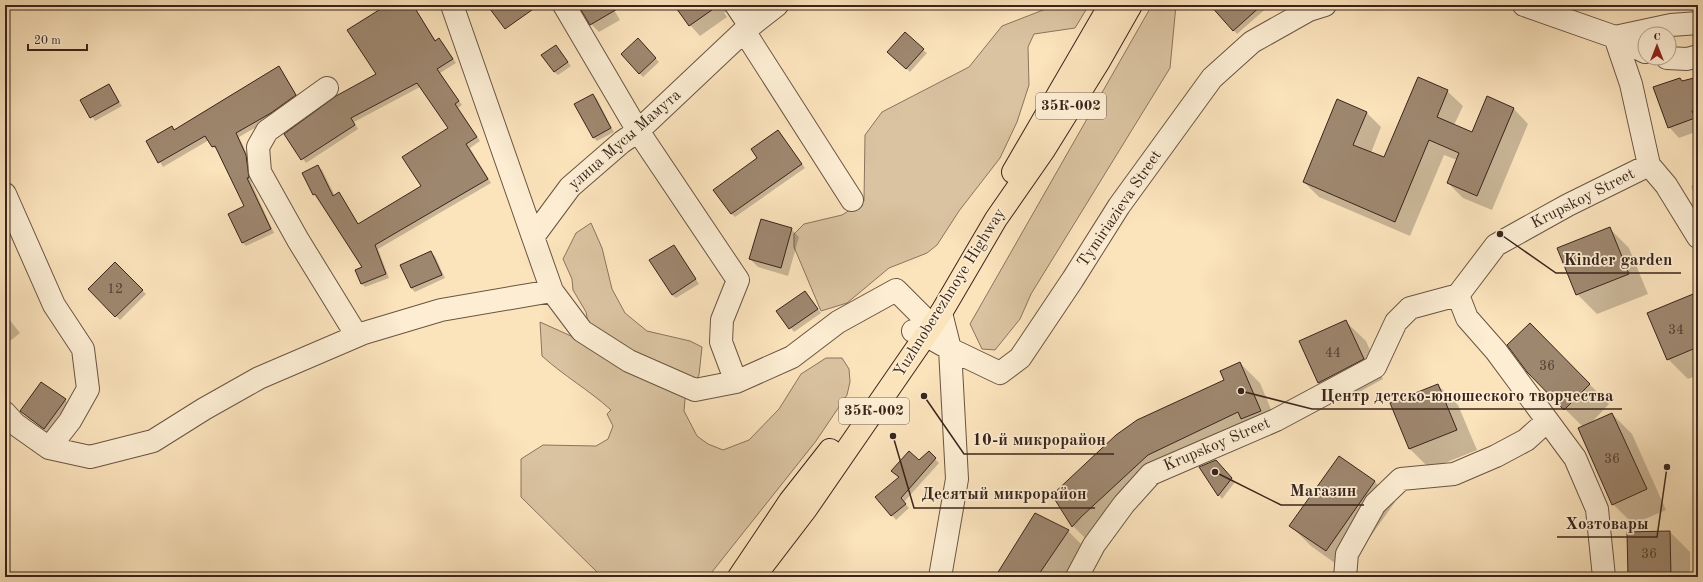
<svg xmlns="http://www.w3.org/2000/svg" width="1703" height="582" font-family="'Old Standard TT',serif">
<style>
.green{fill:#dac3a1;stroke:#8a745e}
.shadow{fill:#0003}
.building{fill:#9e876f;stroke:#3a241b}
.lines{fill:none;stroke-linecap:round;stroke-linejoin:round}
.minor-casing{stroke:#6a5443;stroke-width:24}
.highway-casing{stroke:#3a241b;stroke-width:24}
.minor{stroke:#fcedd3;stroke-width:22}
.highway{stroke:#fbe3bc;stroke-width:22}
.labels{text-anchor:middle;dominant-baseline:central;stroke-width:3.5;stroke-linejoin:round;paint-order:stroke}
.number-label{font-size:14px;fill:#533d30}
.shield{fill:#fcedd3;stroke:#746052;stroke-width:1}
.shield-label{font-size:15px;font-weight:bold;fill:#3a241b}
.street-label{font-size:16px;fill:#3a241b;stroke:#fcedd3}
.leader{fill:none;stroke:#3a241b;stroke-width:1.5}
.callout-dot{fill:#3a241b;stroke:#fcedd3;stroke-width:1.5}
.callout-label{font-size:17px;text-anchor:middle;font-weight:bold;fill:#3a241b;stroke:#fcedd3;stroke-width:3.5;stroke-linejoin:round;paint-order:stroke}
</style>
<rect width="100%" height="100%" fill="#fbe3bc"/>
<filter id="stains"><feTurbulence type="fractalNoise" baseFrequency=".005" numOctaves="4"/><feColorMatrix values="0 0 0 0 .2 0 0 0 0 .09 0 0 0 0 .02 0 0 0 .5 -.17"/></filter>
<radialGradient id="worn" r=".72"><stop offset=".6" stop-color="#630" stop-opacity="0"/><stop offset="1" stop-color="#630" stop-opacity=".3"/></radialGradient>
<path class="green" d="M1056,5H1089L1075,28L1034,34L1028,47L1029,85L1017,122L1000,158L959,211L937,245L927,253L889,268L847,303L821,311L794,247V234L804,224L842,215L864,201L865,135L882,112L969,67L1002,26Z
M1152,5H1176L1170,68L1031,294L1020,319L995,350L982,349L970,324Z
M591,223L602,248L612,289L625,313L647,331L690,341L702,347L699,375L685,399L684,411L697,436L708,444L723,450L749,440L779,409L801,374L826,358H842L849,369L850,382L847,395L816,441L708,577H602L521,497V459L543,445L596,446L608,439L613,426L607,414L611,410C589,390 564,376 542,356L540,322L602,350L588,322L586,312L573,290L572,279L563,259L576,233Z"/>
<path class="shadow" d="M271,5H283L275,9Z
M389,5H413L436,41L439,40L443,43L456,63L440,73L462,105L458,108L480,141L470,148L491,183L378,249L389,278L365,287L362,284L363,268L314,194L318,166L322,170L335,196L339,194L342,197L359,225L422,186L449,128L420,87L354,122L358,129L306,163L286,134L377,75Z
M580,5H611L620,20L599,32L591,24Z
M675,5H738L724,13L727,17L700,36L690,25Z
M975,5H983L978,9Z
M1211,5H1270L1237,34Z
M642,43L659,62L643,77L639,73Z
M556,46L571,66L558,75L554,72Z
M923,50L927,53L910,72L892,56Z
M279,67L299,99L274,117L239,137L250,160L252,182H251L274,233L246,246L242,242L245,207L218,150L213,147L209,140L163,167L147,141L172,127L175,130Z
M1698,78V131L1679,138L1669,127L1680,79L1683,82Z
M109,86L122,106L95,121L82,101Z
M1447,91L1463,106L1454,125L1473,133L1513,108L1528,124L1492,210L1463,198L1448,183L1457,160L1444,155L1410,236L1319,197L1304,182L1366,112L1381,127L1371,153L1385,159Z
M593,95L597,99L614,132L597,141L594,138Z
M781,135L805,168L735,217L732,214L759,158Z
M1698,183V204L1691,186Z
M1609,228L1629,248L1648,294L1597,314L1577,294Z
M791,229L799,237L788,276L758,267L750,259Z
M674,246L699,284L676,298L672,295Z
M431,253L435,256L445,278L415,292L411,288L402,266Z
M115,263L146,294L120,320L89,289Z
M805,292L821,313L794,332L778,311Z
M1698,293V375L1688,379L1668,359Z
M5,314L20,333L5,345Z
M1345,321L1366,341L1383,379L1339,403L1319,383L1300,342Z
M1530,324L1609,404L1590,424L1612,414L1632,434L1666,510L1633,524L1613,504L1583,427L1528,372Z
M1240,363L1260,383L1280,431L1262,439L1256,433L1167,475L1100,536L1093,546L1073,526L1054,495L1226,381Z
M1438,385L1458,405L1477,450L1430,469L1410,449L1392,404Z
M65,400L73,408L52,436L21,411Z
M929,453L939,463L904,502L909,508L896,520L876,497Z
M1339,457L1375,482L1395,502L1346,571L1311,546L1291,526Z
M1216,461L1235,482L1222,499L1219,495Z
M1068,531L1088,551L1071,577H996Z
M1670,532L1690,552V577H1629Z
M1313,573L1317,577H1275V574Z"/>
<path class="building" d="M387,5H413L435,41L439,38L453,59L437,69L459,101L455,104L477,137L466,144L488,179L375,245L386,274L361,284L355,270L362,267L315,194L313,195L302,173L318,165L333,196L339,192L358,224L421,186L402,157L448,128L417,83L351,118L355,125L301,160L284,134L336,96L376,74L347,30Z
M487,5H539L505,29Z
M578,5H624L590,25Z
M674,5H719L689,26Z
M1210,5H1262L1233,31Z
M905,32L924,49L906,69L887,52Z
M638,38L656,58L639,74L621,54Z
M556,45L568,62L554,72L541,55Z
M279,66L296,95L271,113L236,133L246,155L249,178H247L271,229L242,243L228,214L244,206L215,146L212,147L205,136L158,163L146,141L172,126L174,130Z
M1418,77L1448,90L1437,117L1472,132L1487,96L1514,108L1477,196L1447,183L1459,153L1429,140L1395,222L1303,182L1337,99L1367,112L1353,145L1384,157Z
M1698,77V110L1692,111L1695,118L1668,128L1653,87L1680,78L1682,81Z
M109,84L119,102L90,118L80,100Z
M593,94L611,128L593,138L574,104Z
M778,130L802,164L731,214L713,190L757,158L751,149Z
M761,219L792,228L781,268L749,259Z
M1610,227L1629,274L1576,295L1557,248Z
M674,245L696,279L672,295L649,260Z
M431,251L442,275L411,288L400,265Z
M115,262L143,290L115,317L88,289Z
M805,291L818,309L789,329L776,311Z
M1698,292V347L1667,360L1647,313Z
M1346,320L1364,359L1318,383L1299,341Z
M1530,323L1590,384L1564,410L1527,372L1507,345Z
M1240,362L1261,411L1241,419L1238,412L1148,455L1081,517L1072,527L1052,495L1116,435L1137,420L1224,380L1220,371Z
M41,382L66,399L44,429L20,411Z
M1438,384L1457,430L1409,449L1390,403Z
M1612,413L1647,489L1612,505L1578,428Z
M909,451L919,460L929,451L936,458L901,498L906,504L891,516L875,497L899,477L891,471Z
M1339,456L1375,481L1326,551L1289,526Z
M1216,460L1232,478L1218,496L1199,467Z
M1035,513L1069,530L1037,577H995Z
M1670,531L1671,577H1628L1627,532Z"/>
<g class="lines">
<defs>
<path id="minor" d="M452,5L533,237
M564,5L638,131L738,280L722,320L721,342L736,382
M736,5L750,26
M777,5L744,31L638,131L622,142L570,187L533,237L552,291L582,331L629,361L695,390L736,382L792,357L838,322L896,290L923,317
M1524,5L1615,37L1645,52
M744,31L852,200
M1615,37L1631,84L1649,165L1666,185L1698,237
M1615,37L1671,25L1698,23
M1667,58L1687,59L1698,56
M327,88L267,131L258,147L260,172L298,240L357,336
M5,194L54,305L83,349L88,389L70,421L49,448
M913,331L927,336L950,349L1000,373L1020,358L1073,279L1119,206L1212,78L1252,42L1309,10L1325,5
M5,413L15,424L49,448L90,457L153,441L204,409L259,378L364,333L441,310L552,291
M940,577L957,479L950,349L941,313
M1077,577L1094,545L1124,504L1151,474L1276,420L1375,367L1396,322L1410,308L1458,295
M1345,577L1347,554L1375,504L1401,479L1454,474L1496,456L1526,440L1547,421
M1604,577L1597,509L1575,458L1496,351L1467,318L1458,295L1496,245L1568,205L1649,165"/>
<path id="highway" d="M1013,172L1110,5
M739,577L790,501L830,450
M754,577L806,509L941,313L996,219L1044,150L1098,63L1131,5"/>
</defs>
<use href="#minor" class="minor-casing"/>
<use href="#highway" class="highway-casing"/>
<use href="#minor" class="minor"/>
<use href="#highway" class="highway"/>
</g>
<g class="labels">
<g class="number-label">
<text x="115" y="289">12</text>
<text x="1676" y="330">34</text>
<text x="1333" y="353">44</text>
<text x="1547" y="366">36</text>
<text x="1612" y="459">36</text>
<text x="1649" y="554">36</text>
</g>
<g class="shield">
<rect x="1036" y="93" width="70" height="26" rx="3"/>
<rect x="839" y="398" width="70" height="26" rx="3"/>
</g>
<g class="shield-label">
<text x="1071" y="106">35К-002</text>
<text x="874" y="411">35К-002</text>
</g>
<g class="street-label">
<text transform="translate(625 140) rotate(-41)">улица Мусы Мамута</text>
<text transform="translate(1583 199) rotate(-27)">Krupskoy Street</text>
<text transform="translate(1120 209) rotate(-56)">Tymiriazieva Street</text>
<text transform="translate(950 293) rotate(-58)">Yuzhnoberezhnoye Highway</text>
<text transform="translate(1217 445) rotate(-23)">Krupskoy Street</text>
</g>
</g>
<path class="leader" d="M1500 234L1556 273H1681M1241 391L1312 409H1622M924 396L964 454H1114M1215 472L1281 505H1364M893 436L914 508H1095M1667 467L1657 537H1557"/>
<g class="callout-dot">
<circle cx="1500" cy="234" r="4"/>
<circle cx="1241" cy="391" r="4"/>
<circle cx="924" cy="396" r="4"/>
<circle cx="1215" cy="472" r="4"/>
<circle cx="893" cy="436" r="4"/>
<circle cx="1667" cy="467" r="4"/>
</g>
<g class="callout-label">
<text x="1618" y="265">Kinder garden</text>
<text x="1467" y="401">Центр детско-юношеского творчества</text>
<text x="1039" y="445">10-й микрорайон</text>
<text x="1323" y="496">Магазин</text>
<text x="1004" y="499">Десятый микрорайон</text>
<text x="1607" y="529">Хозтовары</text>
</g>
<rect width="1703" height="582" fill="none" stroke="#fbe3bc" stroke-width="20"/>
<rect x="6" y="6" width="1691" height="570" fill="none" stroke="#3a241b" stroke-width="2"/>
<rect x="10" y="10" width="1683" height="562" fill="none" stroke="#3a241b"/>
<g transform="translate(1657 46)"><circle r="19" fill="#fcedd3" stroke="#ae9d89"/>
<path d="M0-3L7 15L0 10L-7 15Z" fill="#8f2418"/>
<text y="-6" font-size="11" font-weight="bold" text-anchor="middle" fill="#3a241b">С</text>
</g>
<path d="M28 44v6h59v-6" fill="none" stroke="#3a241b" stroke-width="2"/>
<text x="34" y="44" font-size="12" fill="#3a241b" stroke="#fcedd3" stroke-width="3" paint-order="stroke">20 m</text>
<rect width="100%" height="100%" filter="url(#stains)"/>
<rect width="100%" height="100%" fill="url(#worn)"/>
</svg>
